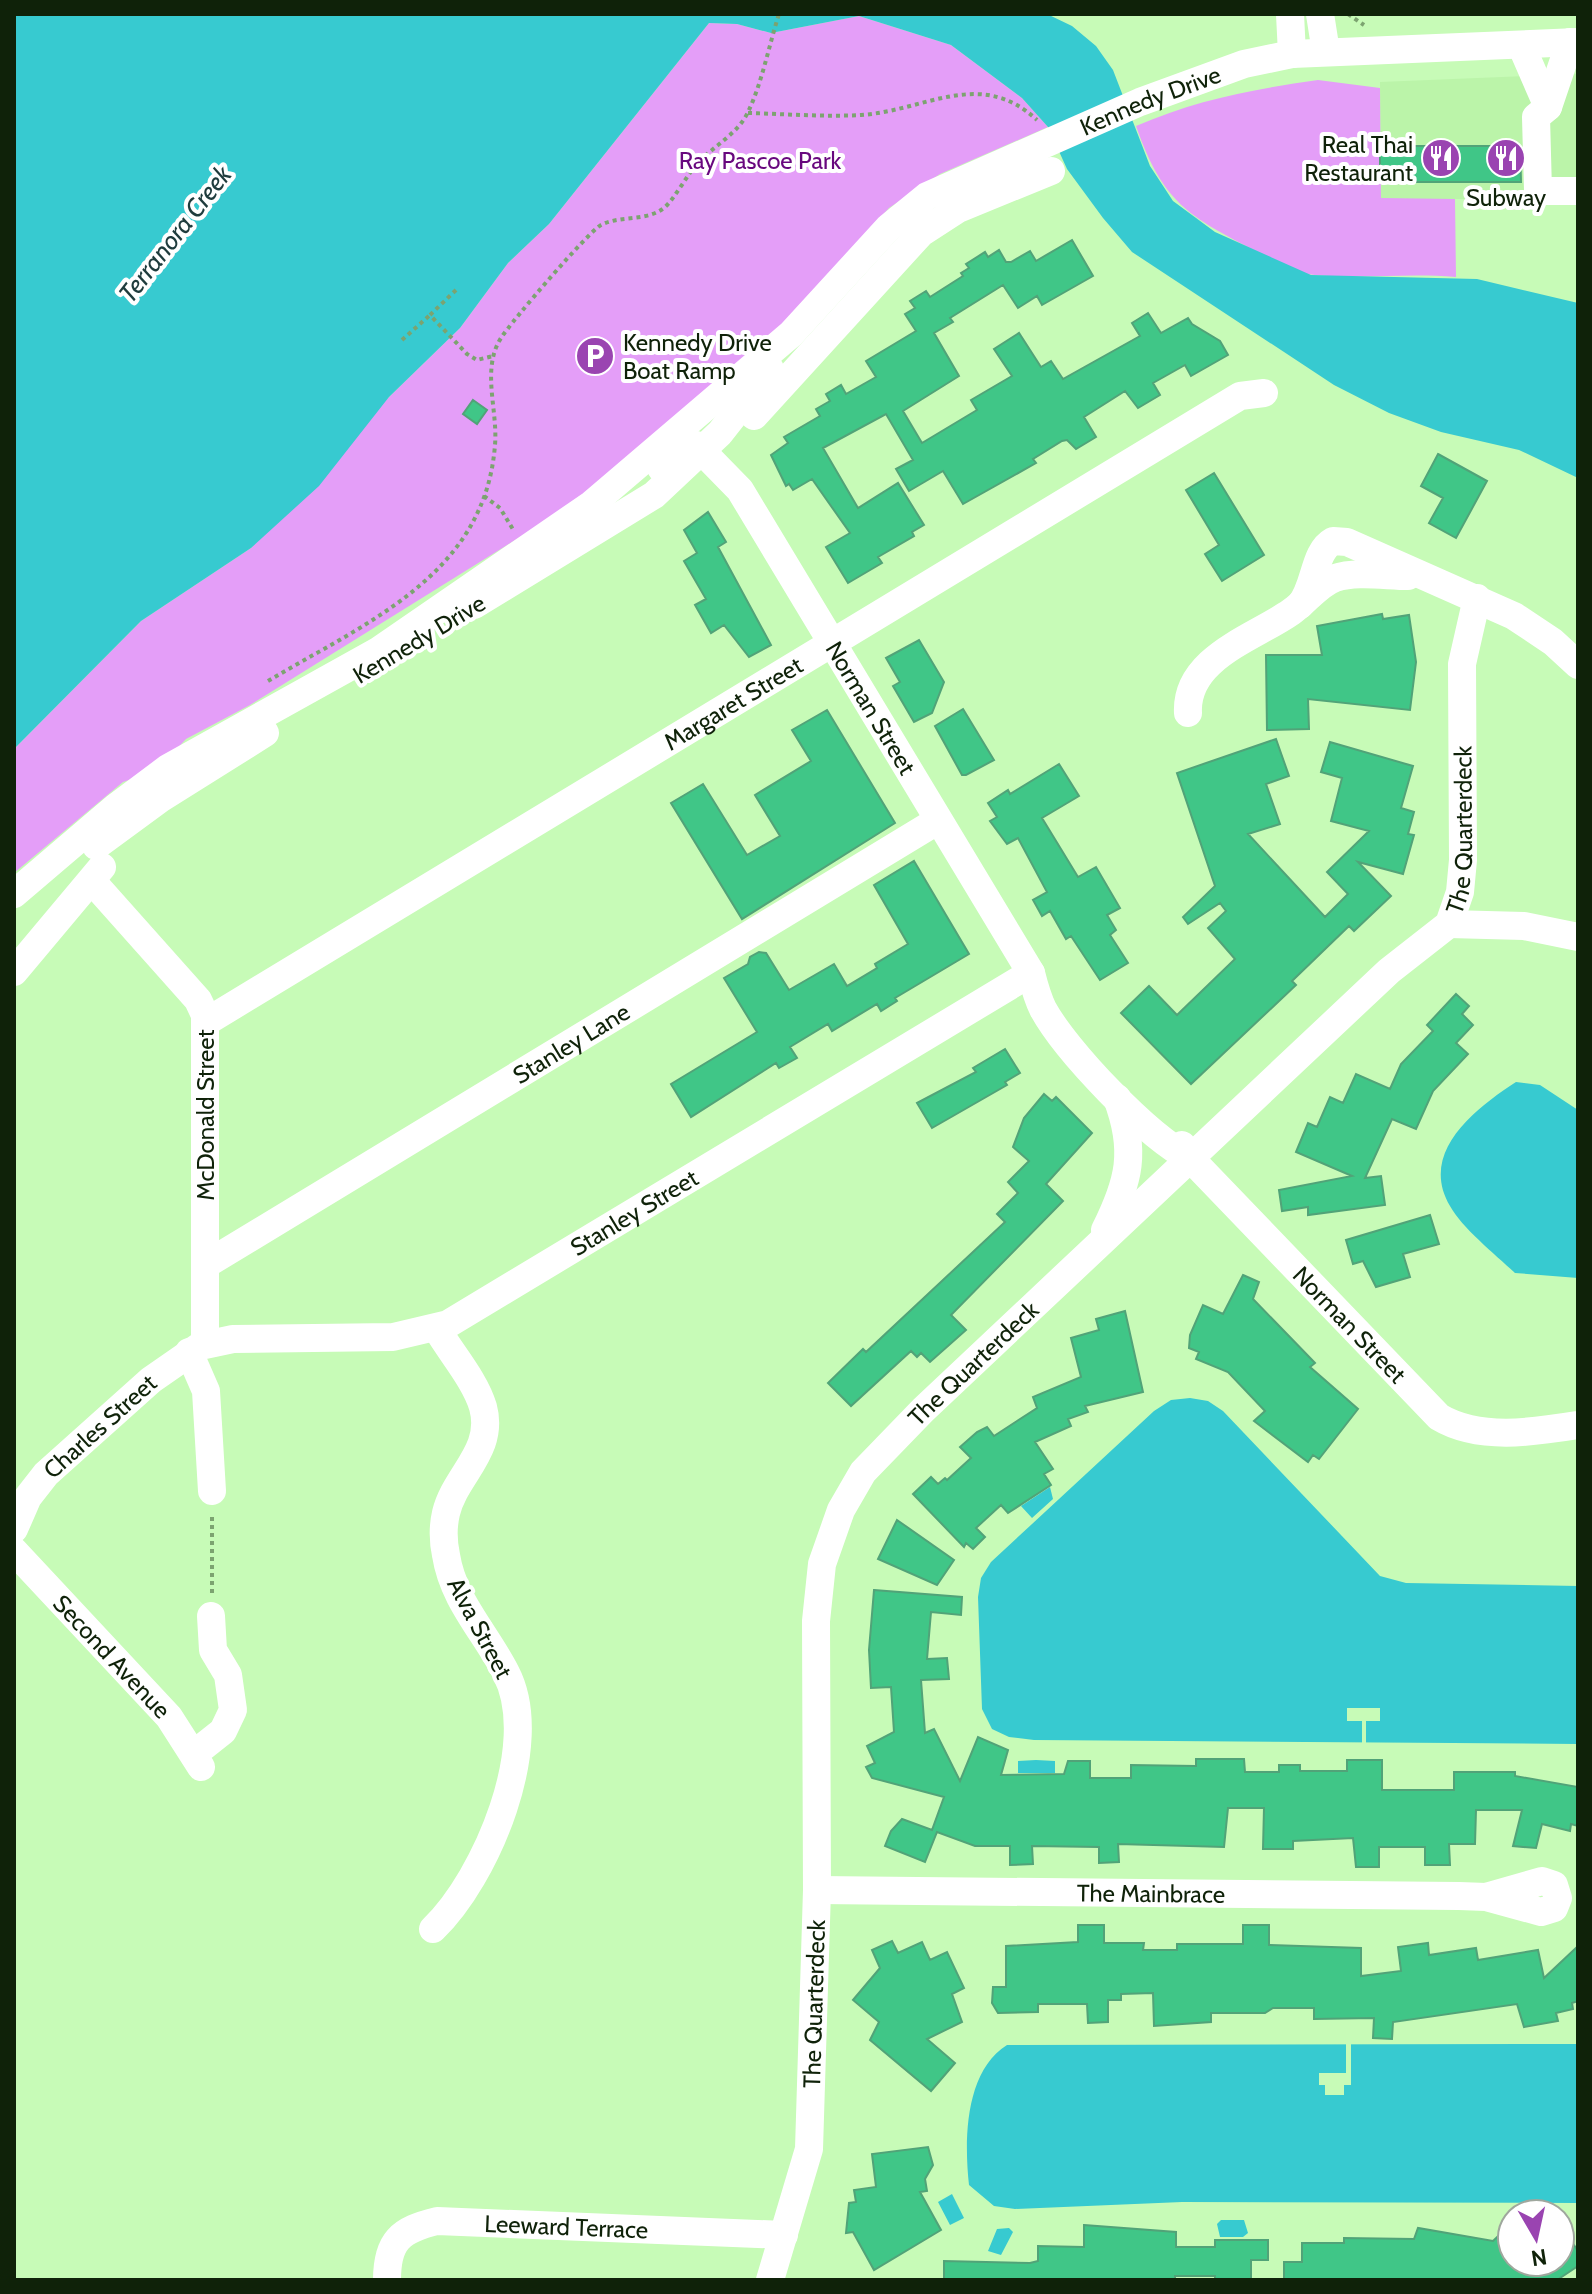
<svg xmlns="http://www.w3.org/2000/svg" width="1592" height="2294" font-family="Cabin,sans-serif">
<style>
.built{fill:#bbf4a9}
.green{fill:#e49ef8}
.water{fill:#37cad0}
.pier{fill:#c7fbb7}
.building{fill:#40c687;stroke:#51a378;stroke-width:2}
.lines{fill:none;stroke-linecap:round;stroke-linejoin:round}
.path{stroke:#7ca370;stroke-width:4;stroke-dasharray:4 4;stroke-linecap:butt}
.minor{stroke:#fff;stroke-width:28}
.labels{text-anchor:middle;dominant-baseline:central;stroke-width:8;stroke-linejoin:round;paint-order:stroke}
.street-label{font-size:24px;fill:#0f2209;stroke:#fff}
.poi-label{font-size:24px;fill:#0f2209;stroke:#fff;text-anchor:end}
.park-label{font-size:24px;fill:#68087e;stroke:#fff}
.water-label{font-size:26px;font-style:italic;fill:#1f3c3d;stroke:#fff}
</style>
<rect width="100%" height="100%" fill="#c7fbb7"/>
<path class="built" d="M1578,74V199H1381L1380,82Z"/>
<path class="green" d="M859,16L951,45L1022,98L1048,127L940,174L889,208L738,374L599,488L250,705L186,739L171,755L144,775L123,782L14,873V749L141,621L251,548L389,397L460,328L508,263L549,224L709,23L737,24L771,33Z
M1318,80L1380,88L1381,198L1455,199L1456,277C1409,273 1362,279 1315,275C1295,274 1275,261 1258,252C1188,216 1163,203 1136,126C1195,100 1254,89 1318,80Z"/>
<path class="water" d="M14,14H1047L1072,26L1096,46L1113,70L1150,166L1173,201L1215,232L1311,275L1477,279L1578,303V478L1519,450L1441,432L1389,413L1334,385L1132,252L1103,218L1067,169L1048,127L1022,98L951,45L859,16L771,33L737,24L709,23L549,224L508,263L460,328L389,397L319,486L251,548L141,621L14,749Z
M1516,1082L1540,1085L1578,1110V1278L1515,1273C1496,1255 1462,1228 1450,1206C1418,1152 1476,1108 1516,1082Z
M1190,1398L1208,1401L1223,1411L1380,1576L1406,1583L1578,1586V1744L1034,1740L1009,1737L992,1729L982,1709L978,1597L981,1578L991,1562L1154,1411L1171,1400Z
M1050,1487L1053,1499L1032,1518L1021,1506Z
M1036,1760L1055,1761V1773H1018V1761Z
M1527,2044H1578V2203L1182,2202L1015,2209L994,2206L969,2185C964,2140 965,2071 1007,2045Z
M952,2194L964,2218L950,2225L938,2202Z
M1221,2220H1244L1248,2233L1243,2237H1220L1217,2224Z
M997,2229L1009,2228L1013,2232L1001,2255L988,2251Z"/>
<path class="pier" d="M1347,1708H1380V1721H1366V1746H1362V1721H1347Z
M1346,2044H1351V2085H1344V2095H1325V2085H1319V2073H1346Z"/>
<path class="building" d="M1380,146H1520L1521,182H1380Z
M1072,240L1093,276L1042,305L1037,296L1018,308L1003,285L950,318L953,322L934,333L959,376L903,411L922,443L977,410L971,400L1012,376L994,349L1019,333L1041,367L1051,361L1063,379L1140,336L1132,323L1148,313L1161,333L1188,318L1192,324L1220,341L1228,355L1191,376L1185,365L1153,383L1160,395L1138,408L1125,391L1084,417L1096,437L1076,449L1067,440L1062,441L1033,459L1036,463L963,504L943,471L909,491L896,469L913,460L886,414L823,448L858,508L898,483L924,525L912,532L914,536L878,557L882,563L848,583L826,547L850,533L812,479L793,490L789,484L786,486L771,455L788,443L784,437L820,416L816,409L830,401L826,394L841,385L846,394L876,377L866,361L916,331L905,314L915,308L910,301L926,291L930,297L963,276L961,273L969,268L966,264L985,252L988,257L999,250L1006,262H1011L1030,251L1036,261Z
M473,400L487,410L477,424L463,414Z
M1438,454L1487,481L1456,538L1429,523L1443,498L1421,486Z
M1214,473L1264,555L1222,581L1205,554L1219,545L1186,490Z
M708,512L726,542L718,547L771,645L749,657L724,625L711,633L695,605L706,599L684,561L697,553L684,530Z
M1382,614L1383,619L1409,615L1416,662L1410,710L1308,699L1309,729L1267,730L1266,655H1322L1317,626Z
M919,640L944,682L932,713L914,722L893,686L900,682L886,658Z
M963,709L994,760L966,775H962L935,726Z
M827,710L895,823L742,919L671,803L703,784L747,855L780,836L755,795L811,761L792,730Z
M1276,739L1289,776L1266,784L1280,824L1248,834L1325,917L1348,894L1327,872L1369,831L1331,821L1342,778L1321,772L1330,742L1413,766L1401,808L1414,812L1408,834L1414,835L1403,874L1358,862L1391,896L1354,931L1349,926L1292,981L1296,985L1191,1084L1121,1013L1149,986L1177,1015L1235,959L1208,928L1226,911L1220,903L1188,924L1183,917L1215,886L1177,773Z
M1059,764L1079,796L1042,818L1078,877L1096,867L1120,908L1107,915L1116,930L1110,935L1128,963L1100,980L1071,936L1066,939L1050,911L1042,916L1033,900L1047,892L1018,838L1007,844L990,821L997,817L988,803L1008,790L1010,794Z
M914,861L969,954L895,998L897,1001L881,1011L877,1004L832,1031L828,1024L790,1047L797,1058L779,1068L776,1063L691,1117L671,1084L757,1032L724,978L748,964L750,957L759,952L766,953L789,990L834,964L847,986L877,968L875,964L908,944L874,885Z
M1456,994L1469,1006L1462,1014L1473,1025L1456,1043L1468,1054L1433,1091L1416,1129L1392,1119L1365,1178L1381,1176L1385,1205L1308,1215V1207L1282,1211L1279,1190L1352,1176L1296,1152L1308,1123L1317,1127L1330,1097L1343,1103L1356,1074L1390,1089L1401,1064L1433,1031L1427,1025Z
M1005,1049L1020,1073L1005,1082L1007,1085L932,1128L917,1103L976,1072L973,1068Z
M1044,1094L1052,1101L1056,1097L1092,1133L1046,1184L1063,1201L951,1315L966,1330L930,1362L921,1353L917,1357L911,1351L851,1406L828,1383L863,1349L866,1352L1005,1222L997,1214L1018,1193L1008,1182L1029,1161L1013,1147L1024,1118Z
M1430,1215L1439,1244L1403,1254L1410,1277L1376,1287L1363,1261L1353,1264L1346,1240Z
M1243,1275L1259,1282L1253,1299L1315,1363L1310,1367L1358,1409L1319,1459L1313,1455L1308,1462L1254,1421L1265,1411L1228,1372L1196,1359L1199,1352L1189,1348L1190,1335L1203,1305L1223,1314Z
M1125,1311L1143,1392L1085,1406L1088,1412L1068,1419L1071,1426L1035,1442L1053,1469L1044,1474L1051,1485L1008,1513L1001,1505L976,1528L985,1537L973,1549L966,1543L964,1547L913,1494L931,1477L938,1484L945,1478L947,1480L971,1458L960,1447L977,1432L987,1427L994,1436L1037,1408L1033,1397L1081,1377L1071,1338L1099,1330L1096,1319Z
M897,1520L954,1560L937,1585L878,1559Z
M874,1590L962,1597L961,1615L931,1612L927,1659L947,1658L949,1679L921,1680L925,1733L934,1729L960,1781L978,1737L1008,1750L1001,1775L1064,1774L1068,1761H1090V1778H1131V1765L1196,1766V1759H1244L1245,1772H1279V1765H1300V1771H1347V1760H1382V1790H1454V1772H1515V1776L1578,1787V1826L1571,1824L1570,1831L1542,1824L1536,1848L1513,1846L1522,1810H1476L1475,1844H1449L1450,1865H1425V1847H1379V1867H1356L1353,1838L1293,1841V1849H1263L1264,1808H1228L1224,1847L1118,1844L1119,1862L1099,1863V1847L1032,1846L1033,1864L1010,1865V1846H975L937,1832L925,1862L885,1846L891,1831L902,1819L932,1830L944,1797L872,1778L866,1767L875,1763L867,1746L894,1732L891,1687L871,1688L869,1650Z
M1078,1925H1104V1943H1144L1143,1950H1177V1944H1243V1925H1269V1945L1361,1948V1976L1401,1971L1398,1947L1428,1943L1429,1955L1476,1948L1478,1960L1538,1950L1544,1978L1578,1946V2001L1572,2003L1573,2009L1556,2013L1558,2021L1524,2027L1517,2004L1393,2022L1392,2039L1373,2038L1374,2018L1314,2019V2008H1273L1265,2013H1211V2022L1154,2026L1153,1993L1121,1994V2000H1108V2022L1088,2023L1087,2004H1038V2012L998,2013L992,2003L993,1987H1006V1946L1078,1942Z
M892,1941L898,1953L922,1942L930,1960L947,1952L964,1988L952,1994L962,2022L927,2039L955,2063L931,2091L870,2040L879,2022L853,2000L880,1968L872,1950Z
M928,2147L933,2165L925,2179L927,2191L920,2192L941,2230L874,2270L853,2232L846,2233L849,2203L856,2202L854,2190L876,2187L872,2154Z
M1512,2223V2262H1560V2224L1578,2251V2266L1557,2280H1284V2262H1302V2243H1344V2238L1414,2239L1418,2228L1493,2241Z
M1084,2225L1176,2232V2247H1215V2240H1268V2260H1251V2280H1215V2276H1175V2280H944V2261L1030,2263L1038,2261V2246L1084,2247Z"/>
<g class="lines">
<path class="path" d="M1348,14L1364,25
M748,113C786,114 824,117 861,115C925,111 980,67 1037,120
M456,290L430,315L467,354L477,360L493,356
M402,340L430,315
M484,496L500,508L514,531
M268,681C367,622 485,575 495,445C498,410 481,369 501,338C511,322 588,232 601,225C620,215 648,222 665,207C675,198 687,175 697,164C713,146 738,134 748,112C762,83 769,45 779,14
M212,1593V1514"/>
<g class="minor">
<path d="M1290,14L1292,54"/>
<path d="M1320,14L1326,52"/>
<path d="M1570,42L1548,107L1536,117L1538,191H1578"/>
<path d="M1521,45L1548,107"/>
<path d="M754,416L921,233L958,209L1051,171"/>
<path id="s1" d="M661,468L682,449L696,445L740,490L1031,973C1034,985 1037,997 1043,1009C1066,1051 1148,1137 1190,1158"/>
<path d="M474,605L654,495L720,433L770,369"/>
<path d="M1300,605C1316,587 1313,552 1333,541L1347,542L1514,616L1553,642L1578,665"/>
<path d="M1188,713C1185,658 1254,638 1291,612C1306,602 1318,584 1335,578C1356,571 1386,576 1408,576"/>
<path d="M96,846L160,799L265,733"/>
<path d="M92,881L198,1000L205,1015V1344"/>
<path id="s2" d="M14,894L116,807L168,768L378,651L592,504L791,334L889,227L927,196L1140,102L1244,64L1292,54L1578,42"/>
<path d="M1449,924L1524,926L1578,937"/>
<path d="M14,972L102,867"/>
<path id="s3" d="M206,1022L1240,396L1264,393"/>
<path id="s4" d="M1182,1145L1190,1158L1439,1417C1479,1441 1534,1432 1578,1425"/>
<path d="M1105,1230C1129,1182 1137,1151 1117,1098"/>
<path id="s5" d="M205,1265L937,821"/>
<path d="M189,1352L206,1391L212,1491"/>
<path id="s6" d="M14,1529L28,1497L46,1474L151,1380L200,1346L233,1339L393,1337L448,1324L1031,973"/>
<path id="s7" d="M14,1551L169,1717L201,1767"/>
<path d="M194,1754L223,1731L233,1710L228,1675L213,1650L211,1616"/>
<path id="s8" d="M817,1890L1459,1896L1486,1897L1541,1912L1554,1908L1558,1898L1554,1885L1542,1881L1486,1897"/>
<path d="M433,1929C486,1878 543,1744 506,1673C486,1633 453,1601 446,1555C443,1541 443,1526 446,1513C455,1475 495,1451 483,1407C475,1380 451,1353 437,1329"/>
<path id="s9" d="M387,2280C387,2241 400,2230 437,2221L784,2235"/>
<path id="s10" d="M770,2280L809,2149L817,1890L816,1621L822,1564L841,1510L863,1472L923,1410L1389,971L1449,924L1460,892L1463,860L1462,664L1477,598"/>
</g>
</g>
<defs>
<symbol id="restaurant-disc" viewBox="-11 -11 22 22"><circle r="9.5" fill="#9a44b1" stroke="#fff"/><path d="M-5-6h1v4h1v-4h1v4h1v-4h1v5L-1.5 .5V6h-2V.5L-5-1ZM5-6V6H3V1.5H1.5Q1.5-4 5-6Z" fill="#fff"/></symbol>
<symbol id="parking-disc" viewBox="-11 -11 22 22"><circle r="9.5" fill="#9a44b1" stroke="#fff"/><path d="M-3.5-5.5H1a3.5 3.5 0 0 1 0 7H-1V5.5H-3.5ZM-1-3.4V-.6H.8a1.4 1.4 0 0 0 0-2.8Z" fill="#fff"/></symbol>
</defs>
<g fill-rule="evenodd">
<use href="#restaurant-disc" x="1419" y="136" width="44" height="44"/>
<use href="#restaurant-disc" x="1484" y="136" width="44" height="44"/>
<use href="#parking-disc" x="573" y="334" width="44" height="44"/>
</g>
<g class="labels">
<g class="street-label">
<text stroke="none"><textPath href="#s2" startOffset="1398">Kennedy Drive</textPath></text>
<text transform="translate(419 639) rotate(-31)">Kennedy Drive</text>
<text stroke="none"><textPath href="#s3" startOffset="616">Margaret Street</textPath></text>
<text stroke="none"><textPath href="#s1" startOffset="360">Norman Street</textPath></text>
<text stroke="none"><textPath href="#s10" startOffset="1722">The Quarterdeck</textPath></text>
<text stroke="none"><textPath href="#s5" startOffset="428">Stanley Lane</textPath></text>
<text transform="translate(205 1115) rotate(-90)">McDonald Street</text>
<text stroke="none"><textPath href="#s6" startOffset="732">Stanley Street</textPath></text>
<text stroke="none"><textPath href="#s4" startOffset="246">Norman Street</textPath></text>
<text stroke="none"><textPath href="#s10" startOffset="978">The Quarterdeck</textPath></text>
<text stroke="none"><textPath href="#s6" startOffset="136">Charles Street</textPath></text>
<text transform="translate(480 1628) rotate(62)">Alva Street</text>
<text stroke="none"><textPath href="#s7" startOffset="144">Second Avenue</textPath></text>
<text stroke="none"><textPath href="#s8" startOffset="334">The Mainbrace</textPath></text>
<text stroke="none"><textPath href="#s10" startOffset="282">The Quarterdeck</textPath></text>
<text stroke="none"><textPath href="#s9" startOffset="216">Leeward Terrace</textPath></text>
</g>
<g class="poi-label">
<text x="1413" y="144">Real Thai<tspan x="1413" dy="28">Restaurant</tspan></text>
<text x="1506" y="197" text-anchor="middle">Subway</text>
<text x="623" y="342" text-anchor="start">Kennedy Drive<tspan x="623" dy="28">Boat Ramp</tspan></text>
</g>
<g class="park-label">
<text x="760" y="160">Ray Pascoe Park</text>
</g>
<g class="water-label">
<text transform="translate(175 234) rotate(-52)">Terranora Creek</text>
</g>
</g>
<rect width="1592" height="2294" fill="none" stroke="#0f2209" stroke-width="32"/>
<g transform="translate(1536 2238) rotate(171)"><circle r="38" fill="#ffffff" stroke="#9fa79d" stroke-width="2"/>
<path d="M0-6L14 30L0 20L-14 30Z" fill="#9a44b1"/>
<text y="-12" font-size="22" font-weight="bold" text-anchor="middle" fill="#0f2209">N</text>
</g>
</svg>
